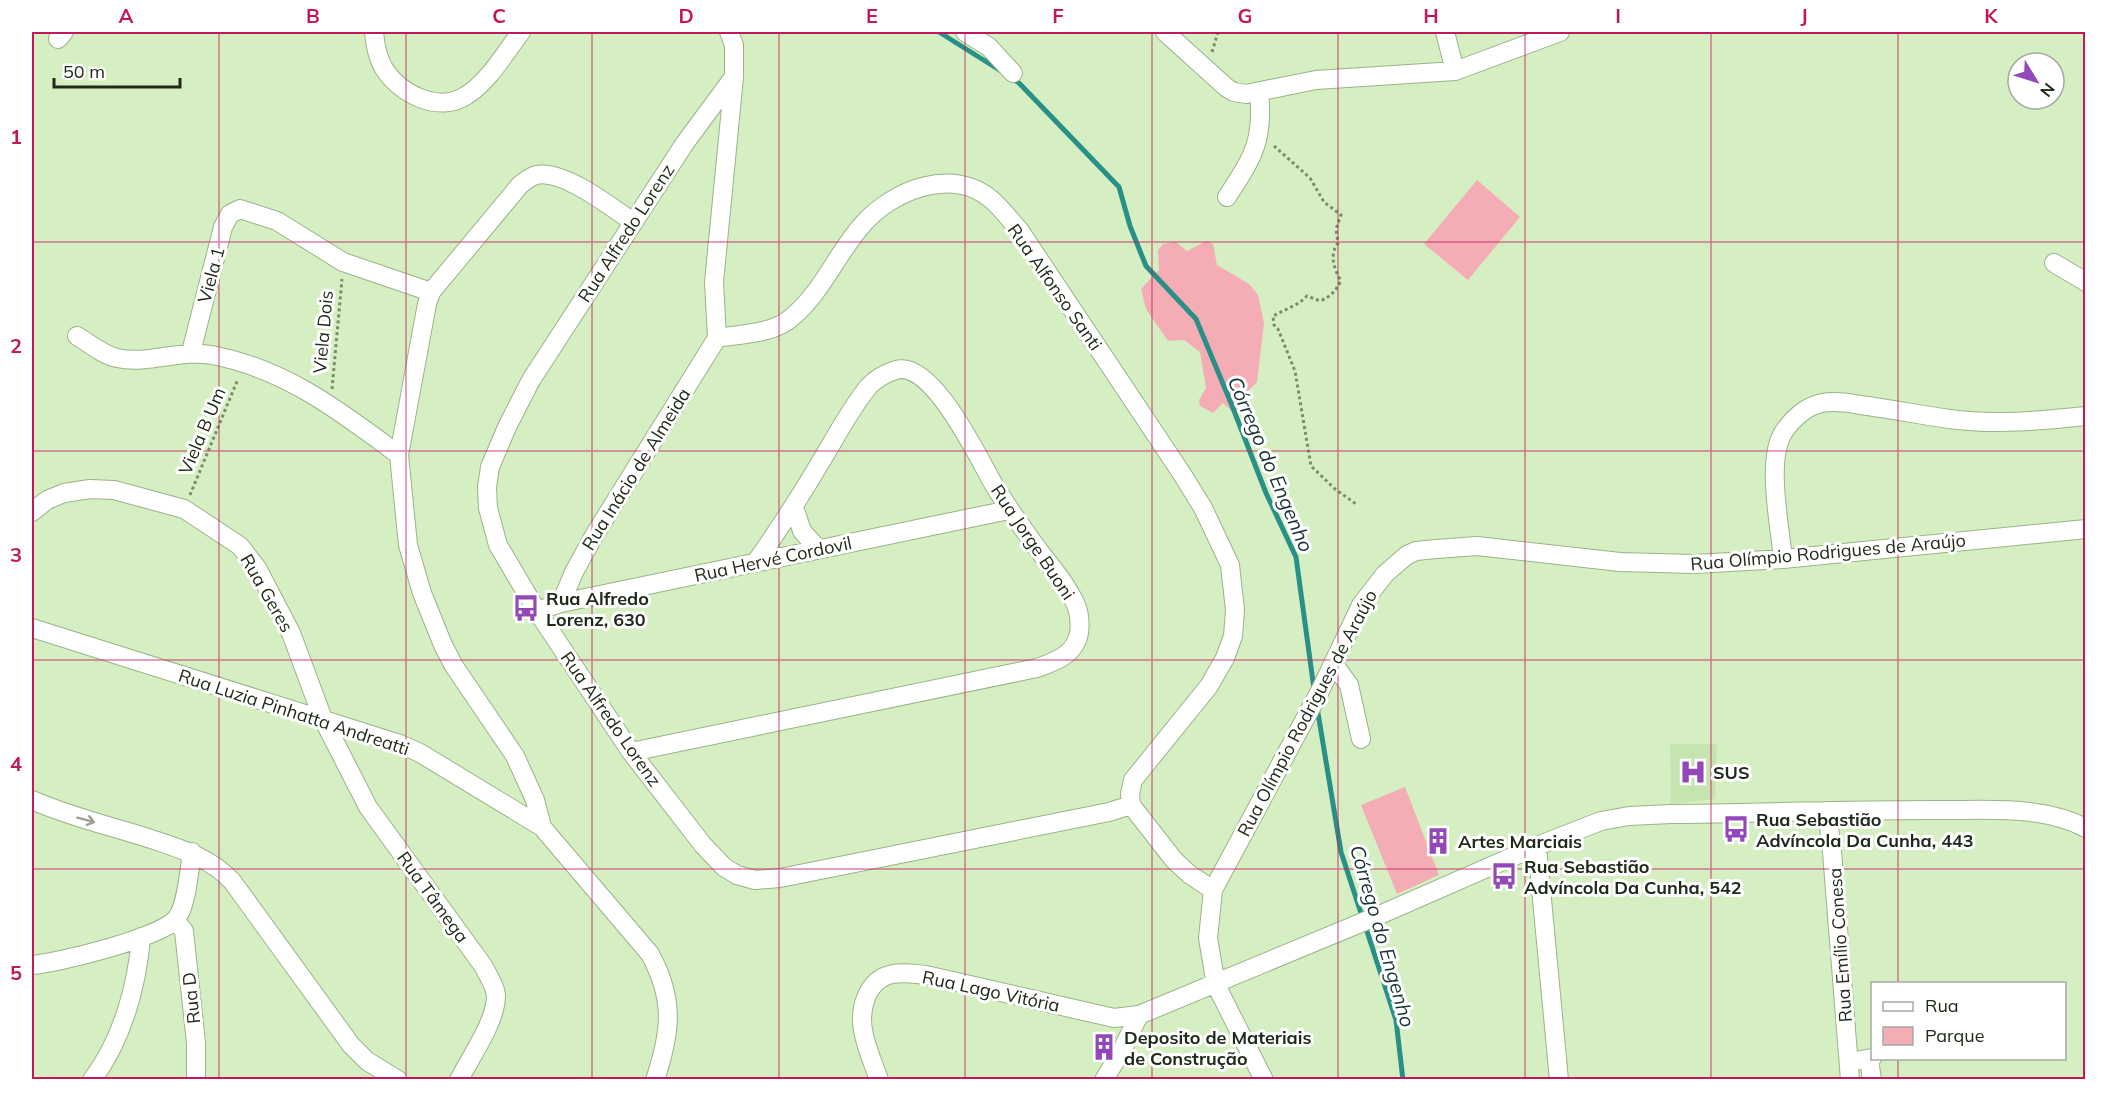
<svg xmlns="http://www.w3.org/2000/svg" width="2117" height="1111" font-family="Mulish,sans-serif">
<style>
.built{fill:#c6e4b0}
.green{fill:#f4adb5}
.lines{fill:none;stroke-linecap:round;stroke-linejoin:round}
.stream{stroke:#299088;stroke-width:5}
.minor-casing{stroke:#9ab388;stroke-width:20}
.path{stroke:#7a8c6d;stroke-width:3;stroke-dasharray:3 3;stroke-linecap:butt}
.minor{stroke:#fff;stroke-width:18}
.oneway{stroke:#9b9f98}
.grid{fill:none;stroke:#c2185b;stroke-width:1.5;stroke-opacity:0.55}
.labels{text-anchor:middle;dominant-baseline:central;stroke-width:6;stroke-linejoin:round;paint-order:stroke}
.street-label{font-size:18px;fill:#202a19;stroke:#fff}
.poi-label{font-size:18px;font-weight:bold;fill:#202a19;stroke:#fff;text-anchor:start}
.water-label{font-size:20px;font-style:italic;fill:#163332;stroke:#fff}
.neatline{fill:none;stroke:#c2185b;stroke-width:2}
.grid-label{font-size:20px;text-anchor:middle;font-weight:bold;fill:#c2185b}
</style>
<rect width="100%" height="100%" fill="#d5efc2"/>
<path class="built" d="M1670,744H1717L1715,799L1671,804Z"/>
<path class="green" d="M1477,180L1520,217L1468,280L1424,244Z
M1206,241L1213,244L1217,265L1249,284L1258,295L1264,323L1257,382L1247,392L1241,407L1235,414L1223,403L1213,413L1200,406L1199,400L1206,388L1200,352L1184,340L1168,341L1146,309L1141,289L1159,270L1158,250L1163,244L1176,242L1187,251Z
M1405,787L1439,875L1397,894L1361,805Z"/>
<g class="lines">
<path class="stream" d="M939,32L1001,71
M1011,78L1019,83L1119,187L1130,226L1146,266L1196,319L1231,403L1266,493L1296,557L1314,689
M1317,707L1341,852L1396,1020L1403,1080"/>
<defs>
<path id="minor" d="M374,32C375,44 377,56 383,67C399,94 439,114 467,95C489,81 505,53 521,32
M729,32L734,45V77L714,282L717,338C740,334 773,334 791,318C822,293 837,253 863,224C893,190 953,166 992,200C1002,209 1011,221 1020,231L1182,474L1203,508L1230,565L1235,610L1233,636L1225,658L1209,686L1133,780L1130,794L1131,805L1174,860L1189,874L1213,890
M965,32L989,47L1013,73
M1165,32L1227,88L1234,92L1246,94L1316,80L1455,71
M1445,32L1455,71L1560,32
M58,39L64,32
M733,78L685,143L531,380L507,427L490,467L487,487L488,508L498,545L537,611L631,752L703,845L724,867L737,875L755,880L780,878L1109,812L1131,805
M1227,197C1253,157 1264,141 1259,92
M633,222C611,207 563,169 536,175C530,177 525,181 520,185L431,292L427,304L399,455L408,545L422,593L443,645L454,666L515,756L535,800L542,827L650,954C675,1000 671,1032 655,1080
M2054,263L2086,282
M77,336C90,344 103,355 117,358C149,365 180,349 212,355C286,369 341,412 399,455
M191,352L223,227L230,214L240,209L277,221L343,262L431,292
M794,507L802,531L818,549
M32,512L47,500L64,493L90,489L114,490L184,509L240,546L257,568L291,633L323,719L368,807L484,967C488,976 496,987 496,997C495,1023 471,1056 459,1080
M1783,559C1780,526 1766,461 1783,433C1792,419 1806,406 1822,403C1837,400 1853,404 1868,406C1895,410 1922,415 1949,419C1995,425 2039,421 2086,416
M561,603L574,572L595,534L717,338
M537,611L561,603L1009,510
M32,628L400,744L420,753L542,827
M1333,663L1349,685L1361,739
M631,752L1037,668C1053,662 1070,657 1077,640C1081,631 1080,614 1076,605C1068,587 1055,571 1043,556C1026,533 1009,510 994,485C979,459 932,359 896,370C886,373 876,379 869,386C850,409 836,437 820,463C800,497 779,529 756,562
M32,800C70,817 111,826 151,839C181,849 209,857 232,881L351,1045L367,1061L398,1080
M1827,811L1832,852L1850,1080
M1537,846L1559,1080
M175,920L184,931L196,1043V1080
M32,965C58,963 159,938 176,919C187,906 189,870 192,852
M1869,1059L1872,1080
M1849,1062L1872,1058
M92,1080C122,1040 137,987 141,937
M879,1080C874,1065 867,1050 864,1035C858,1011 866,979 893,974C904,972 915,974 926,975L1114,1018L1139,1015L1375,917L1537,846L1601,821L1629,816L1671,814C1758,813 1845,810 1932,810C1984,811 2039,804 2086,828
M1104,1080L1123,1048L1139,1015
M1264,1080L1216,985L1208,938L1213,890L1320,691L1361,605L1385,574L1407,555L1416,551L1436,549L1477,546L1620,562L1694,564L1783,559L2086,529"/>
</defs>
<use href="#minor" class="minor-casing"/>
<path class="path" d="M1212,52L1218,32
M1274,146L1310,178L1324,202L1341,215L1336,229L1338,243C1329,255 1334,269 1341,281C1335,291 1332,296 1320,301L1307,296L1299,303L1273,316L1274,325L1278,329L1295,371L1311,466L1335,489L1356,504
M332,389L342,279
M190,495L238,379"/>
<use href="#minor" class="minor"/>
</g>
<defs><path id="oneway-shaft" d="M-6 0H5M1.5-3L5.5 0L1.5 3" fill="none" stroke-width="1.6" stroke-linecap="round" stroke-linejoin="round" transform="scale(1.5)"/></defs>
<use class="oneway" href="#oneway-shaft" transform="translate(86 820) rotate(15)"/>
<path class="grid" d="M219,32V1080M406,32V1080M592,32V1080M779,32V1080M965,32V1080M1152,32V1080M1338,32V1080M1525,32V1080M1711,32V1080M1898,32V984M32,242H2086M32,451H2086M32,660H2086M32,869H2086M1898,1058V1080"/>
<defs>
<symbol id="bus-bare" viewBox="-9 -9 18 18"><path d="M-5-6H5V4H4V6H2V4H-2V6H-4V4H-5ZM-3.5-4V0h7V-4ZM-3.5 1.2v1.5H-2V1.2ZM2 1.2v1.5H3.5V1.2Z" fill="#9348ba" stroke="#fff" stroke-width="2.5" paint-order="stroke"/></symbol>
<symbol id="hospital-bare" viewBox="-9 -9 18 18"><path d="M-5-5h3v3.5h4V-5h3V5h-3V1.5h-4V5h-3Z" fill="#9348ba" stroke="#fff" stroke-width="2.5" paint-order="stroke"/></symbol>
<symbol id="building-bare" viewBox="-9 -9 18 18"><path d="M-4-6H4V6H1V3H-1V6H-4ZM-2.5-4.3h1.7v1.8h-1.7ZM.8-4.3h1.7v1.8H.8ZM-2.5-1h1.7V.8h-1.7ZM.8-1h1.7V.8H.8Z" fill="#9348ba" stroke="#fff" stroke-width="2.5" paint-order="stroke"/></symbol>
</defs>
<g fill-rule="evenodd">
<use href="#bus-bare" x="507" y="589" width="38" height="38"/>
<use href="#hospital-bare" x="1674" y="753" width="38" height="38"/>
<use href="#bus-bare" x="1717" y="810" width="38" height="38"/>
<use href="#building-bare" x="1419" y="822" width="38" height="38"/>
<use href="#bus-bare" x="1485" y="857" width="38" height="38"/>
<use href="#building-bare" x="1085" y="1028" width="38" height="38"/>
</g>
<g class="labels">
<g class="street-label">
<text transform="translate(626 233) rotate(-57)">Rua Alfredo Lorenz</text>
<text transform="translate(211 275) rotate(-75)">Viela 1</text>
<text transform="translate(1055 287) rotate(55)">Rua Alfonso Santi</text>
<text transform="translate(323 332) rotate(-85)">Viela Dois</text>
<text transform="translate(202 431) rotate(-67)">Viela B Um</text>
<text transform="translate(636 469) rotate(-58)">Rua Inácio de Almeida</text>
<text transform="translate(1033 542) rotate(56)">Rua Jorge Buoni</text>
<text transform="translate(1828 552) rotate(-5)">Rua Olímpio Rodrigues de Araújo</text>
<text transform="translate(773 559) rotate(-12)">Rua Hervé Cordovil</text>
<text transform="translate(267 593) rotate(60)">Rua Geres</text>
<text transform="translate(294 712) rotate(18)">Rua Luzia Pinhatta Andreatti</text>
<text transform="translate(1307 713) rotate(-62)">Rua Olímpio Rodrigues de Araújo</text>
<text transform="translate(611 719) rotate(55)">Rua Alfredo Lorenz</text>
<text transform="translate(433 897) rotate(54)">Rua Tâmega</text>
<text transform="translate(1840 945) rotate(-94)">Rua Emílio Conesa</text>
<text transform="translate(991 991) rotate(12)">Rua Lago Vitória</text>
<text transform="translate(191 998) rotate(-96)">Rua D</text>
</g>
<g class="poi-label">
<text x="546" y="598">Rua Alfredo<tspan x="546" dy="21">Lorenz, 630</tspan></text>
<text x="1713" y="772">SUS</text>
<text x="1756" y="819">Rua Sebastião<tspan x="1756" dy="21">Advíncola Da Cunha, 443</tspan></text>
<text x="1458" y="841">Artes Marciais</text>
<text x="1524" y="866">Rua Sebastião<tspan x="1524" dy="21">Advíncola Da Cunha, 542</tspan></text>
<text x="1124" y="1037">Deposito de Materiais<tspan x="1124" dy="21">de Construção</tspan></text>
</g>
<g class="water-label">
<text transform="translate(1271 464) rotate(67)">Córrego do Engenho</text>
<text transform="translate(1383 936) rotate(74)">Córrego do Engenho</text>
</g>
</g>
<rect width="2117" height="1111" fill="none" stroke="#ffffff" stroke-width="66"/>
<rect x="1871" y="982" width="195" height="78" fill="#ffffff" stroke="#a6aaa3" stroke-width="1.5"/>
<rect x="1883" y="1002" width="30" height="9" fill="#ffffff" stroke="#a6aaa3" stroke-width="1.5"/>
<text x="1925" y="1012" font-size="18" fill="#202a19">Rua</text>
<rect x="1883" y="1027" width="30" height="18" fill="#f4adb5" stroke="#a6aaa3" stroke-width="1.5"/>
<text x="1925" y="1042" font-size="18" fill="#202a19">Parque</text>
<g transform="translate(2036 81) rotate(128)"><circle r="28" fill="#ffffff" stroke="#a6aaa3" stroke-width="1.5"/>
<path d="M0-4.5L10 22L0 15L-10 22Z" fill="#9348ba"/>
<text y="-9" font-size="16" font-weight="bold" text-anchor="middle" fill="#202a19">N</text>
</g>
<path d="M54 78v9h126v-9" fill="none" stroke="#202a19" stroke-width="3"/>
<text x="63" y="78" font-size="18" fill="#202a19" stroke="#ffffff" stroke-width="4.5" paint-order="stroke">50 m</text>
<rect x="33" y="33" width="2051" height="1045" class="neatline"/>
<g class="grid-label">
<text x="126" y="23">A</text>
<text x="313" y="23">B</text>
<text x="499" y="23">C</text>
<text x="686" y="23">D</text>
<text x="872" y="23">E</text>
<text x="1058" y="23">F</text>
<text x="1245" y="23">G</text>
<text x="1431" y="23">H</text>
<text x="1618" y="23">I</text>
<text x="1804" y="23">J</text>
<text x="1991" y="23">K</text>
<text x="16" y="144">1</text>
<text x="16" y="353">2</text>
<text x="16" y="562">3</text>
<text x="16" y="771">4</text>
<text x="16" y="980">5</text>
</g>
</svg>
